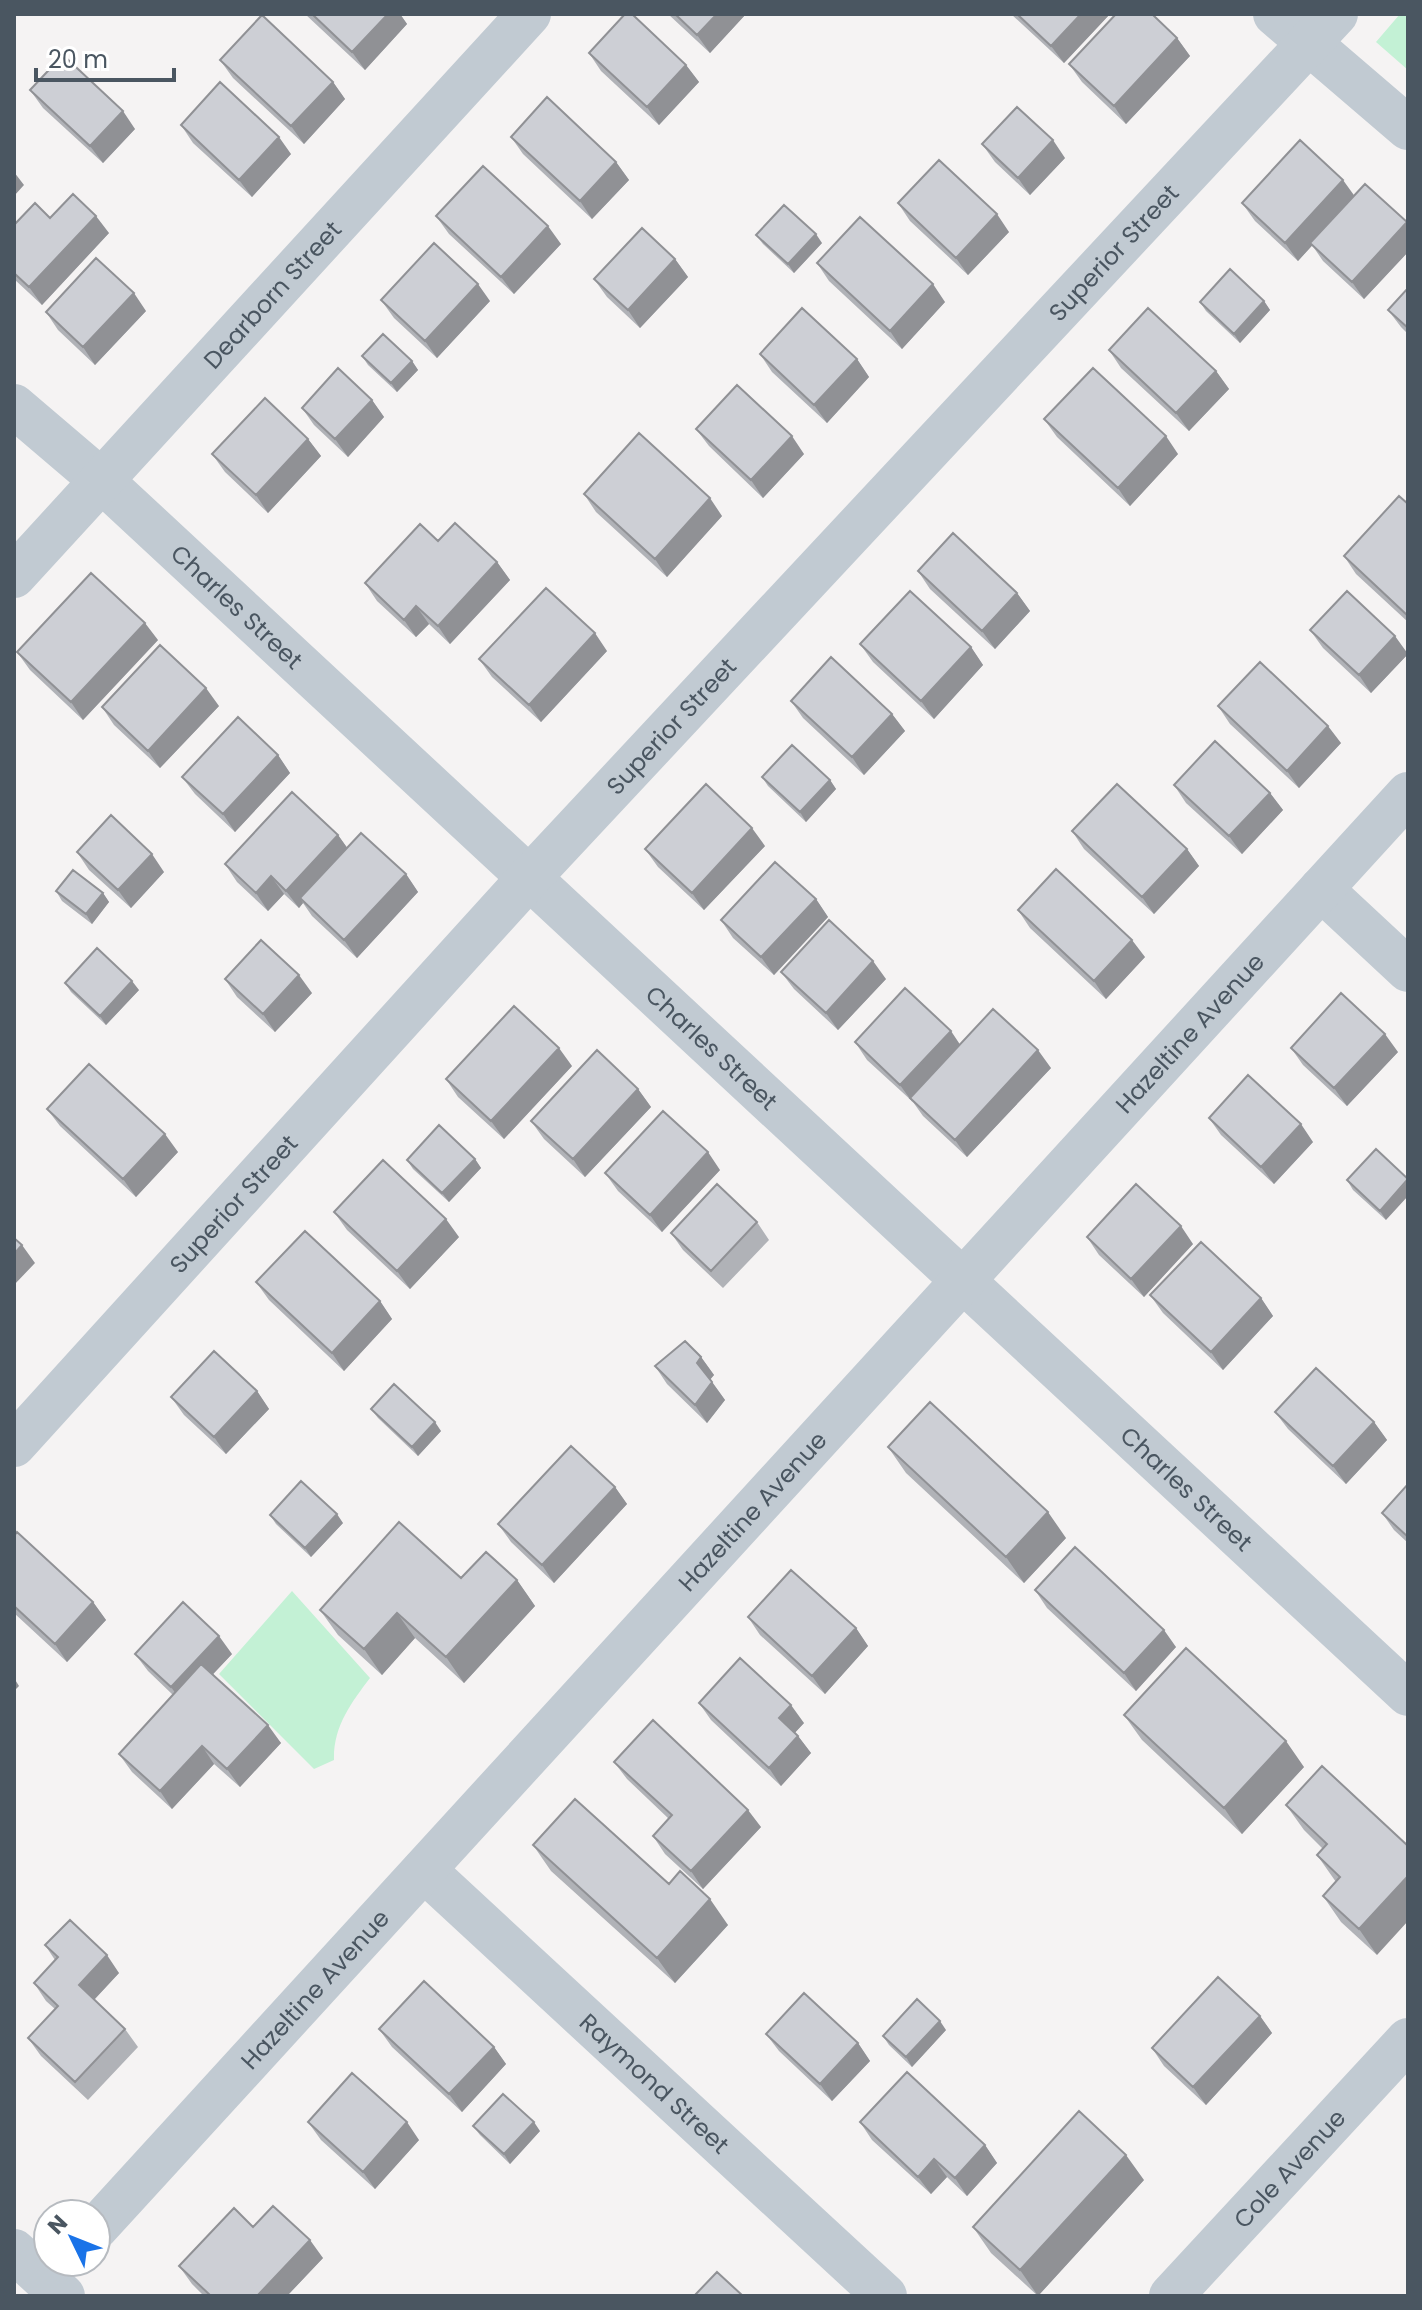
<svg xmlns="http://www.w3.org/2000/svg" width="1422" height="2310" font-family="Poppins,sans-serif">
<style>
.green{fill:#c3f1d5}
.lines{fill:none;stroke-linecap:round;stroke-linejoin:round}
.minor{stroke:#c1cad2;stroke-width:44}
.wall{fill:#b0b2b7}
.shaded-wall{fill:#909195}
.building{fill:#cdcfd5;stroke:#909195;stroke-width:2}
.labels{text-anchor:middle;dominant-baseline:central;stroke-width:6;stroke-linejoin:round;paint-order:stroke}
.street-label{font-size:24px;fill:#4a5661;stroke:#fff}
</style>
<rect width="100%" height="100%" fill="#f5f3f3"/>
<path class="green" d="M1400,14H1408V70L1376,42Z
M292,1591L370,1678C351,1703 333,1727 334,1760L314,1769L219,1674Z"/>
<g class="lines">
<g class="minor">
<path d="M1275,14L1408,128"/>
<path id="s1" d="M14,406L102,481L1408,1694"/>
<path id="s2" d="M14,576L529,14"/>
<path d="M1321,889L1408,970"/>
<path id="s3" d="M14,1445L528,879L1336,14"/>
<path id="s4" d="M424,1870L885,2296"/>
<path id="s5" d="M96,2228L1408,794"/>
<path d="M14,2251L63,2296"/>
<path id="s6" d="M1171,2296L1408,2040"/>
</g>
</g>
<path class="wall" d="M305,14H400L407,24L365,70Z
M668,14H746L710,53Z
M1011,14H1110L1064,63Z
M1177,38L1190,56L1126,124L1082,82L1069,64Z
M589,53L686,65L699,82L659,125L601,71Z
M220,60L333,82L345,99L304,144L233,78Z
M30,90L135,129L103,163L43,108Z
M181,125L291,154L252,197L193,143Z
M511,137L616,162L629,180L592,219L523,154Z
M982,144L1065,158L1030,195L995,162Z
M1354,196L1408,224V252L1364,299L1323,261L1312,245L1298,261L1255,221L1242,203Z
M898,203L1009,232L968,275L910,221Z
M436,216L561,244L514,294L449,234Z
M50,218L109,233L42,305L14,279V225Z
M756,235L822,243L794,273L763,244Z
M675,259L688,277L640,328L607,297L594,279Z
M817,263L945,302L902,349L829,281Z
M1408,288V334L1401,327L1388,310Z
M381,300L490,301L437,358L394,318Z
M1264,301L1270,310L1240,343L1206,311L1200,302Z
M146,311L95,365L58,330L46,312Z
M1109,350L1216,371L1229,389L1189,431L1121,368Z
M760,354L857,359L869,377L827,423L772,372Z
M362,356L412,361L418,370L397,392L368,365Z
M372,400L384,417L348,457L314,425L302,408Z
M1044,419L1178,454L1130,506L1057,437Z
M696,429L804,454L763,498L709,446Z
M308,439L321,456L268,513L225,472L212,454Z
M584,494L722,516L667,577L596,512Z
M1408,504V622L1356,574L1344,556Z
M497,562L510,580L450,644L429,624L416,637L377,601L365,583Z
M918,571L1017,593L1030,611L995,649L930,589Z
M1310,630L1408,654L1371,693L1323,648Z
M158,640L83,720L30,670L17,652Z
M860,644L971,647L983,665L934,719L873,662Z
M607,651L541,722L492,677L479,659Z
M791,701L892,714L905,731L864,775L803,718Z
M219,706L160,768L114,725L102,707Z
M1218,706L1341,743L1299,788L1230,724Z
M278,755L290,773L235,832L195,794L182,777Z
M762,777L830,780L836,789L806,822L768,786Z
M1174,785L1270,793L1283,810L1242,854L1186,803Z
M1072,831L1187,849L1199,866L1154,914L1084,849Z
M338,835L347,848L406,874L418,892L357,958L312,916L303,903L299,908L284,894L268,911L237,882L225,864Z
M765,846L704,910L658,867L645,849Z
M77,852L164,872L131,908L89,870Z
M56,891L103,893L109,902L92,924L62,901Z
M816,899L828,917L774,975L733,938L721,920Z
M1018,910L1145,957L1106,999L1030,928Z
M781,972L886,979L838,1030L794,989Z
M225,979L312,993L275,1032L237,997Z
M65,983L139,990L106,1025L71,992Z
M855,1042L960,1045L1051,1068L967,1157L923,1116L913,1102L867,1060Z
M1291,1048L1398,1052L1347,1106L1303,1065Z
M572,1066L504,1139L458,1097L446,1079Z
M638,1089L651,1107L585,1177L544,1139L531,1121Z
M47,1109L178,1152L136,1197L60,1126Z
M1209,1118L1313,1142L1274,1184L1221,1135Z
M1376,1149L1386,1220L1353,1190L1347,1180Z
M475,1159L481,1168L449,1202L413,1169L407,1160Z
M720,1170L662,1232L618,1191L605,1173Z
M334,1212L459,1237L410,1289L347,1230Z
M757,1222L769,1240L723,1288L683,1250L671,1233Z
M1087,1237L1193,1244L1144,1297L1099,1255Z
M256,1282L380,1301L392,1319L344,1371L269,1300Z
M1150,1295L1261,1298L1273,1316L1223,1370L1163,1313Z
M701,1357L714,1375L710,1379L725,1400L707,1423L667,1384L655,1366Z
M257,1391L269,1409L226,1454L184,1415L171,1397Z
M371,1409L441,1431L418,1456L378,1418Z
M1275,1412L1374,1422L1387,1440L1346,1484L1288,1429Z
M888,1447L1066,1538L1024,1583L906,1473Z
M1408,1484V1543L1394,1530L1382,1513Z
M615,1487L627,1504L554,1583L511,1542L498,1524Z
M270,1515L343,1523L311,1557L276,1524Z
M14,1536L93,1602L106,1620L67,1662L14,1613Z
M461,1578L517,1580L535,1606L464,1683L415,1638L382,1675L338,1635L320,1610Z
M1035,1590L1176,1647L1136,1691L1047,1608Z
M748,1617L856,1628L868,1646L825,1694L760,1635Z
M135,1654H232L213,1674L281,1743L240,1787L214,1764L172,1809L132,1772L119,1754L173,1695L148,1671Z
M699,1703L804,1723L795,1732L811,1753L781,1786L711,1720Z
M1124,1715L1304,1767L1242,1834L1142,1740Z
M614,1762L761,1827L703,1889L665,1854L653,1836L669,1819L627,1779Z
M1322,1766L1377,1955L1341,1922L1323,1896L1336,1882L1317,1855L1323,1849L1304,1830L1286,1805Z
M533,1845L669,1884L728,1925L675,1983L551,1871Z
M45,1945L119,1973L94,2000L125,2029L138,2047L88,2100L41,2056L28,2038L55,2009L46,2001L34,1983L55,1960Z
M1260,2016L1272,2033L1206,2105L1164,2066L1152,2048Z
M379,2029L494,2047L506,2064L462,2112L392,2047Z
M946,2030L912,2067L889,2045L883,2036Z
M766,2034L858,2043L870,2061L832,2101L779,2051Z
M308,2122L419,2140L375,2189L321,2140Z
M860,2122L985,2145L997,2163L967,2196L947,2177L931,2194L872,2140Z
M473,2126L540,2131L510,2164L480,2135Z
M1144,2180L1038,2296L991,2253L973,2227Z
M253,2227L323,2258L287,2296H204L192,2284L179,2266Z"/>
<path class="shaded-wall" d="M388,14H400L407,24L365,70L352,52Z
M717,14H746L710,53L697,35Z
M1081,14H1110L1064,63L1051,46Z
M1177,38L1190,56L1126,124L1114,106Z
M686,65L699,82L659,125L647,107Z
M333,82L345,99L304,144L291,126Z
M123,111L135,129L103,163L90,146Z
M279,137L291,154L252,197L239,180Z
M1053,140L1065,158L1030,195L1018,178Z
M616,162L629,180L592,219L580,201Z
M14,172L24,185L14,196Z
M1343,180L1356,198L1298,261L1285,243Z
M997,214L1009,232L968,275L956,258Z
M96,216L109,233L42,305L29,287Z
M1407,222L1408,224V252L1364,299L1352,282Z
M548,226L561,244L514,294L501,277Z
M816,234L822,243L794,273L788,264Z
M675,259L688,277L640,328L628,310Z
M478,284L490,301L437,358L425,341Z
M933,284L945,302L902,349L890,331Z
M134,293L146,311L95,365L83,347Z
M1264,301L1270,310L1240,343L1234,334Z
M857,359L869,377L827,423L814,405Z
M412,361L418,370L397,392L391,383Z
M1216,371L1229,389L1189,431L1176,413Z
M372,400L384,417L348,457L335,439Z
M792,436L804,454L763,498L751,480Z
M1166,436L1178,454L1130,506L1118,488Z
M308,439L321,456L268,513L256,495Z
M710,498L722,516L667,577L655,559Z
M497,562L510,580L450,644L438,626Z
M1017,593L1030,611L995,649L982,631Z
M416,606L429,624L416,637L404,620Z
M145,623L158,640L83,720L71,702Z
M595,633L607,651L541,722L529,705Z
M1395,636L1408,654L1371,693L1359,675Z
M971,647L983,665L934,719L921,701Z
M206,688L219,706L160,768L148,751Z
M892,714L905,731L864,775L852,757Z
M1328,726L1341,743L1299,788L1287,771Z
M278,755L290,773L235,832L223,814Z
M830,780L836,789L806,822L800,812Z
M1270,793L1283,810L1242,854L1229,836Z
M752,828L765,846L704,910L692,893Z
M338,835L351,853L300,898L303,903L299,908L286,891Z
M1187,849L1199,866L1154,914L1142,897Z
M152,854L164,872L131,908L118,890Z
M406,874L418,892L357,958L344,940Z
M271,876L284,894L268,911L256,893Z
M103,893L109,902L92,924L86,914Z
M816,899L828,917L774,975L761,957Z
M1132,940L1145,957L1106,999L1094,981Z
M873,961L886,979L838,1030L826,1013Z
M299,975L312,993L275,1032L263,1014Z
M132,981L139,990L106,1025L100,1016Z
M951,1031L963,1049L910,1098L913,1103L900,1085Z
M1385,1034L1398,1052L1347,1106L1334,1088Z
M559,1048L572,1066L504,1139L491,1121Z
M1038,1050L1051,1068L967,1157L955,1140Z
M638,1089L651,1107L585,1177L573,1159Z
M1301,1124L1313,1142L1274,1184L1261,1167Z
M165,1134L178,1152L136,1197L123,1179Z
M708,1152L720,1170L662,1232L650,1215Z
M475,1159L481,1168L449,1202L442,1193Z
M1408,1180V1196L1386,1220L1380,1211Z
M446,1219L459,1237L410,1289L397,1271Z
M1181,1226L1193,1244L1144,1297L1131,1279Z
M22,1245L35,1263L14,1285V1254Z
M1261,1298L1273,1316L1223,1370L1211,1352Z
M380,1301L392,1319L344,1371L332,1353Z
M701,1357L714,1375L709,1381L697,1363Z
M712,1382L725,1400L707,1423L695,1405Z
M257,1391L269,1409L226,1454L214,1437Z
M435,1422L441,1431L418,1456L412,1447Z
M1374,1422L1387,1440L1346,1484L1333,1466Z
M615,1487L627,1504L554,1583L542,1565Z
M1048,1512L1066,1538L1024,1583L1006,1557Z
M337,1514L343,1523L311,1557L305,1548Z
M517,1580L535,1606L464,1683L446,1657Z
M93,1602L106,1620L67,1662L55,1644Z
M397,1613L415,1638L382,1675L364,1649Z
M856,1628L868,1646L825,1694L812,1676Z
M1164,1630L1176,1647L1136,1691L1124,1673Z
M219,1636L232,1654L184,1705L171,1687Z
M14,1678L19,1686L14,1691Z
M791,1705L804,1723L792,1736L779,1718Z
M268,1725L281,1743L240,1787L227,1769Z
M798,1736L811,1753L781,1786L769,1768Z
M1286,1741L1304,1767L1242,1834L1224,1808Z
M202,1746L214,1764L172,1809L160,1791Z
M748,1810L761,1827L703,1889L691,1871Z
M1408,1876V1921L1377,1955L1359,1929Z
M710,1899L728,1925L675,1983L657,1958Z
M107,1955L119,1973L91,2003L79,1985Z
M1260,2016L1272,2033L1206,2105L1193,2087Z
M940,2021L946,2030L912,2067L906,2057Z
M858,2043L870,2061L832,2101L820,2084Z
M494,2047L506,2064L462,2112L449,2094Z
M407,2122L419,2140L375,2189L363,2172Z
M534,2122L540,2131L510,2164L504,2154Z
M985,2145L997,2163L967,2196L955,2178Z
M1126,2155L1144,2180L1038,2296L1020,2270Z
M934,2159L947,2177L931,2194L918,2177Z
M310,2240L323,2258L287,2296H257Z"/>
<path class="building" d="M312,14H388L352,52Z
M625,14H632L686,65L647,107L589,53Z
M675,14H717L697,35Z
M1017,14H1081L1051,46Z
M1116,14H1152L1177,38L1114,106L1069,64Z
M262,15L333,82L291,126L220,60Z
M63,55L123,111L90,146L30,90Z
M220,82L279,137L239,180L181,125Z
M547,97L616,162L580,201L511,137Z
M1017,107L1053,140L1018,178L982,144Z
M1300,140L1343,180L1285,243L1242,203Z
M939,160L997,214L956,258L898,203Z
M483,166L548,226L501,277L436,216Z
M1365,184L1407,222L1352,282L1310,243Z
M73,194L96,216L29,287L14,273V225L35,203L50,218Z
M784,205L816,234L788,264L756,235Z
M860,217L933,284L890,331L817,263Z
M642,228L675,259L628,310L594,279Z
M434,243L478,284L425,341L381,300Z
M96,258L134,293L83,347L46,312Z
M1230,269L1264,301L1234,334L1200,302Z
M1408,288V328L1388,310Z
M802,308L857,359L814,405L760,354Z
M1148,308L1216,371L1176,413L1109,350Z
M383,334L412,361L391,383L362,356Z
M338,368L372,400L335,439L302,408Z
M1093,368L1166,436L1118,488L1044,419Z
M737,385L792,436L751,480L696,429Z
M265,398L308,439L256,495L212,454Z
M639,433L710,498L655,559L584,494Z
M1399,496L1408,504V613L1407,615L1344,556Z
M455,523L497,562L438,626L416,606L404,620L365,583L420,524L438,541Z
M953,533L1017,593L982,631L918,571Z
M91,573L145,623L71,702L17,652Z
M546,588L595,633L529,705L479,659Z
M910,591L971,647L921,701L860,644Z
M1347,591L1395,636L1359,675L1310,630Z
M160,645L206,688L148,751L102,707Z
M831,657L892,714L852,757L791,701Z
M1260,662L1328,726L1287,771L1218,706Z
M238,717L278,755L223,814L182,777Z
M1215,741L1270,793L1229,836L1174,785Z
M792,745L830,780L800,812L762,777Z
M706,784L752,828L692,893L645,849Z
M1117,784L1187,849L1142,897L1072,831Z
M292,792L338,835L286,891L271,876L256,893L225,864Z
M111,815L152,854L118,890L77,852Z
M361,833L406,874L344,940L300,898Z
M775,862L816,899L761,957L721,920Z
M1056,869L1132,940L1094,981L1018,910Z
M73,870L103,893L86,914L56,891Z
M829,920L873,961L826,1013L781,972Z
M261,940L299,975L263,1014L225,979Z
M97,948L132,981L100,1016L65,983Z
M905,988L951,1031L900,1085L855,1042Z
M1341,993L1385,1034L1334,1088L1291,1048Z
M514,1006L559,1048L491,1121L446,1079Z
M993,1009L1038,1050L955,1140L910,1098Z
M597,1050L638,1089L573,1159L531,1121Z
M89,1064L165,1134L123,1179L47,1109Z
M1248,1075L1301,1124L1261,1167L1209,1118Z
M663,1111L708,1152L650,1215L605,1173Z
M439,1125L475,1159L442,1193L407,1160Z
M1376,1149L1408,1179L1380,1211L1347,1180Z
M383,1160L446,1219L397,1271L334,1212Z
M717,1184L757,1222L711,1271L671,1233Z
M1136,1184L1181,1226L1131,1279L1087,1237Z
M305,1231L380,1301L332,1353L256,1282Z
M14,1238L22,1245L14,1254Z
M1201,1242L1261,1298L1211,1352L1150,1295Z
M685,1341L701,1357L697,1363L712,1382L695,1405L655,1366Z
M214,1351L257,1391L214,1437L171,1397Z
M1316,1368L1374,1422L1333,1466L1275,1412Z
M394,1384L435,1422L412,1447L371,1409Z
M930,1402L1048,1512L1006,1557L888,1447Z
M571,1446L615,1487L542,1565L498,1524Z
M301,1481L337,1514L305,1548L270,1515Z
M1408,1484V1537L1382,1513Z
M399,1522L461,1578L486,1552L517,1580L446,1657L397,1613L364,1649L320,1610Z
M17,1532L93,1602L55,1644L14,1606V1536Z
M1075,1547L1164,1630L1124,1673L1035,1590Z
M791,1570L856,1628L812,1676L748,1617Z
M183,1602L219,1636L171,1687L135,1654Z
M1186,1648L1286,1741L1224,1808L1124,1715Z
M740,1658L791,1705L779,1718L798,1736L769,1768L699,1703Z
M201,1664L268,1725L227,1769L202,1746L160,1791L119,1754Z
M653,1720L748,1810L691,1871L653,1836L672,1815L614,1762Z
M1322,1766L1408,1846V1876L1359,1929L1323,1896L1340,1877L1317,1855L1327,1844L1286,1805Z
M575,1799L669,1884L680,1871L710,1899L657,1958L533,1845Z
M70,1920L107,1955L79,1985L125,2029L75,2082L28,2038L58,2006L34,1983L58,1957L45,1945Z
M1218,1977L1260,2016L1193,2087L1152,2048Z
M424,1981L494,2047L449,2094L379,2029Z
M804,1993L858,2043L820,2084L766,2034Z
M917,1999L940,2021L906,2057L883,2036Z
M907,2072L985,2145L955,2178L934,2159L918,2177L860,2122Z
M352,2073L407,2122L363,2172L308,2122Z
M503,2094L534,2122L504,2154L473,2126Z
M1079,2111L1126,2155L1020,2270L973,2227Z
M273,2206L310,2240L257,2296H211L179,2266L234,2208L253,2227Z
M717,2272L743,2296H694Z"/>
<g class="labels">
<g class="street-label">
<text stroke="none"><textPath href="#s3" startOffset="1622">Superior Street</textPath></text>
<text stroke="none"><textPath href="#s2" startOffset="382">Dearborn Street</textPath></text>
<text stroke="none"><textPath href="#s1" startOffset="300">Charles Street</textPath></text>
<text stroke="none"><textPath href="#s3" startOffset="974">Superior Street</textPath></text>
<text stroke="none"><textPath href="#s5" startOffset="1620">Hazeltine Avenue</textPath></text>
<text stroke="none"><textPath href="#s1" startOffset="948">Charles Street</textPath></text>
<text stroke="none"><textPath href="#s3" startOffset="326">Superior Street</textPath></text>
<text stroke="none"><textPath href="#s1" startOffset="1596">Charles Street</textPath></text>
<text stroke="none"><textPath href="#s5" startOffset="972">Hazeltine Avenue</textPath></text>
<text stroke="none"><textPath href="#s5" startOffset="324">Hazeltine Avenue</textPath></text>
<text stroke="none"><textPath href="#s4" startOffset="314">Raymond Street</textPath></text>
<text stroke="none"><textPath href="#s6" startOffset="174">Cole Avenue</textPath></text>
</g>
</g>
<rect width="1422" height="2310" fill="none" stroke="#4a5661" stroke-width="32"/>
<g transform="translate(72 2238) rotate(313)"><circle r="38" fill="#ffffff" stroke="#b7bbc0" stroke-width="2"/>
<path d="M0-6L14 30L0 20L-14 30Z" fill="#1a73e8"/>
<text y="-12" font-size="22" font-weight="bold" text-anchor="middle" fill="#4a5661">N</text>
</g>
<path d="M36 68v12h138v-12" fill="none" stroke="#4a5661" stroke-width="4"/>
<text x="48" y="68" font-size="24" fill="#4a5661" stroke="#ffffff" stroke-width="6" paint-order="stroke">20 m</text>
</svg>
